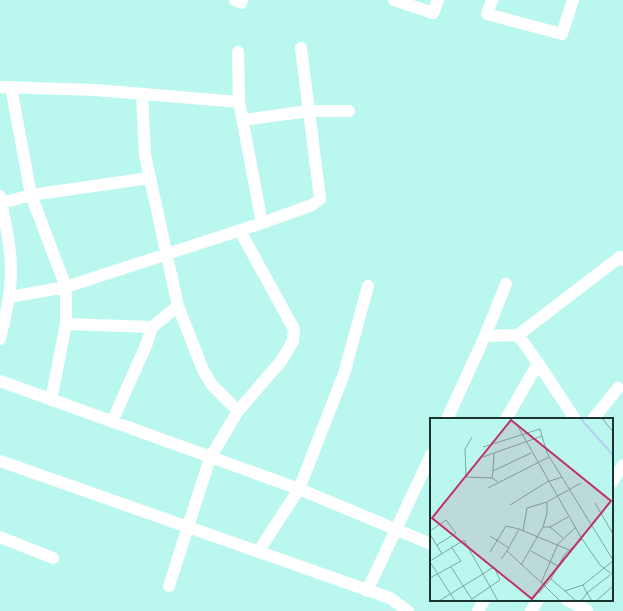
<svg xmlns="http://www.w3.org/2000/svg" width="623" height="611" font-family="'PT Sans',sans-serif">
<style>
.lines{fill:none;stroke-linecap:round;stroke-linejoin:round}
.minor{stroke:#fff;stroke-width:12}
.inset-river{fill:none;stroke:#b3d3ef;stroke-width:2}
.inset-road{fill:none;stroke:#7aa9a2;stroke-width:1}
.view{fill:#c03363;fill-opacity:0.15;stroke:#c03363;stroke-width:2}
.inset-edge{fill:none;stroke:#1b3430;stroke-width:2}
</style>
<rect width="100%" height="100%" fill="#baf7ee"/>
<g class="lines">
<path class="minor" d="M235,0L241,3L242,0
M394,0L433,13L438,0
M492,0L487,14L562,34L573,0
M0,87L96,90L239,102L238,52
M11,87L31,195L66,287V324L51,400
M243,120L309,111H349
M0,196C5,221 11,247 11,272C11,295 5,317 0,339
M2,203L31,195L149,178
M262,223L312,205L320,199L301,48
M9,297L66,287L262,223L239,102
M66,324L152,327
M518,335L620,257L623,260
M485,336L518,335L538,363L506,419
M538,363L575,419
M0,381L299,489L431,544
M238,411L282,360L293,341L294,329L240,231
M447,419L485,336L506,284
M593,419L618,388
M112,422L147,343L152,327L178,306L145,155L142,94
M0,461L390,598L408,611
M612,482L623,465
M0,537L53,558
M258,552L299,489L344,374L368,286
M169,586L210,458L238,411L212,385L203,370L178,306
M367,591L431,455
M567,600L587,610
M478,611L484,600
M531,611L538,600"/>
</g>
<g transform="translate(430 418)">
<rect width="183" height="183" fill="#baf7ee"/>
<path class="inset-river" d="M150,0L183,37"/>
<path class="inset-road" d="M172,0L183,14M87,7L152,121L170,147L183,157M42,19L35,31L36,59L62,60M53,29L110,11L117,35L183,142M53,39L112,18M63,53L64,36M68,64L62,60L63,53L101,35M58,70L119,39M165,85L183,116M80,87L117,64L132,59M113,109L117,95V84L151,65M120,109L133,120M0,113L16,102L26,115L7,127M93,113L97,90L117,84M0,116L12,136M60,118L79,130M77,133L89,111L139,132M101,133L128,148M60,134L76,108L89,111M71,141L77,133L115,168L121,161L135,173L153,167M0,143L34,122L68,183M0,144L25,183M91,147L113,109H120L138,99M21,149L43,183M0,160L31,143L22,130M121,161L135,136L152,121M111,165L128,126L145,110M135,173L146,183M109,175L115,168L130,183M9,183L64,149L70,162L42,181M151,183L157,175L153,167L183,143M162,183L157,175L180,157M166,183L183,168"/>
<path class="view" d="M81,2L181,83L102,181L2,100Z"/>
<rect width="183" height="183" class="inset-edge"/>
</g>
</svg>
